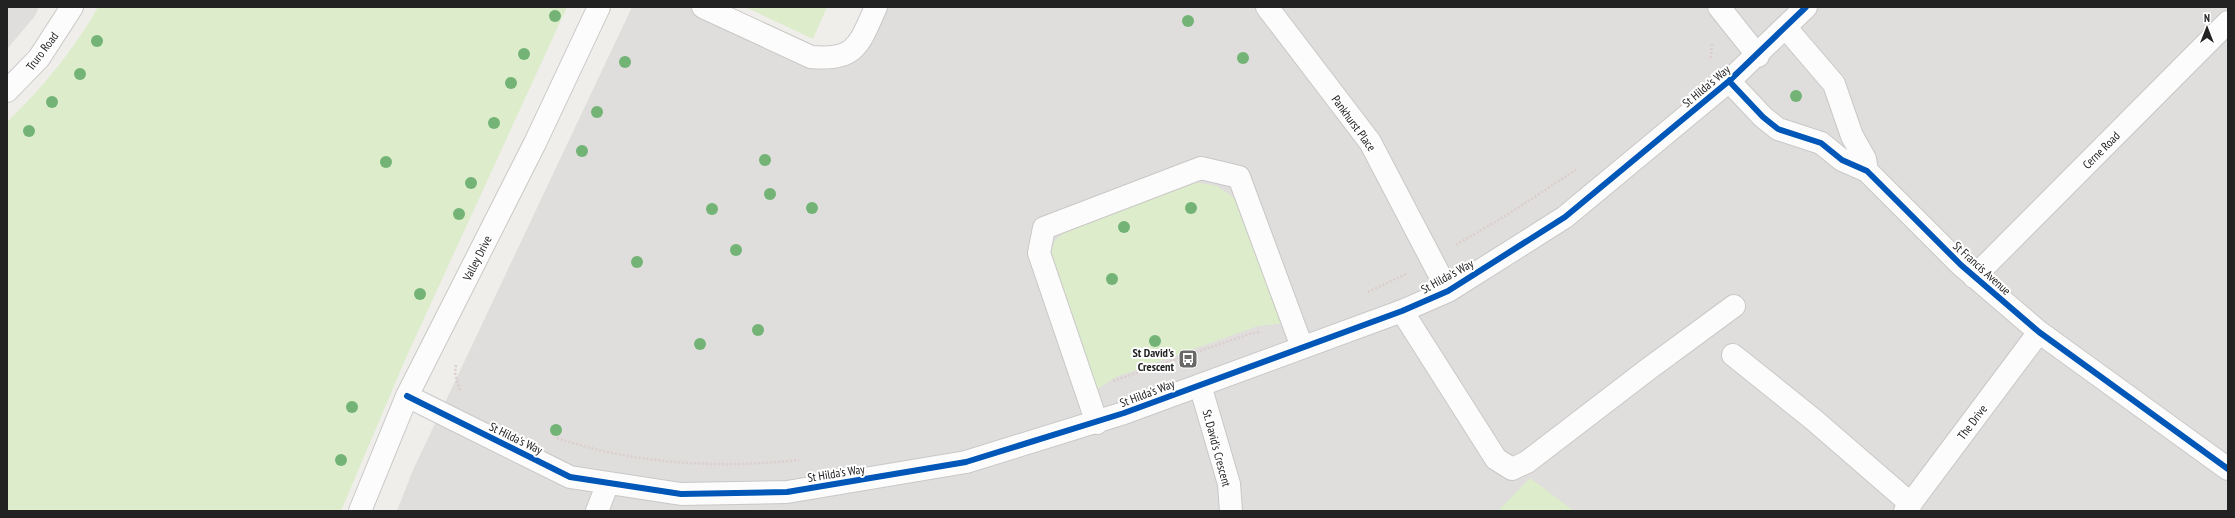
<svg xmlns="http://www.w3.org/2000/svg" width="2235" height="518" font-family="'PT Sans Narrow',sans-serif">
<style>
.residential{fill:#dfdedc}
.grass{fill:#ddeccb}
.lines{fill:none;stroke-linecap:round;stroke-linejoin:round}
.minor-casing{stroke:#c9c8c7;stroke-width:24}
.path{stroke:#dccecd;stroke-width:2.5;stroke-dasharray:2 2;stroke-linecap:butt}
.minor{stroke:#fdfcfc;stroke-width:22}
.cycleway-casing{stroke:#fff;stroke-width:8}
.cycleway{stroke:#0057b8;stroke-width:6}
.tree{fill:#73b476}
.labels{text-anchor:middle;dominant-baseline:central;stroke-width:4;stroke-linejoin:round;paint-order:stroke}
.street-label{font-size:12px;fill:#222;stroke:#fff}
.poi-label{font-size:12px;font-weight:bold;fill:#222;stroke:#fff;text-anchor:end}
</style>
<rect width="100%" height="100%" fill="#f0eeeb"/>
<path class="residential" d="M7,7H39L35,16L7,49Z
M632,7H692L830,66L884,7H2228V511H397L413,470Z"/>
<path class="grass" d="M98,7H567L405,360L341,511H7V122C43,87 73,51 98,7Z
M745,7H827L813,39Z
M1195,182L1217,186L1237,200L1287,323L1258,326L1116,377L1091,393L1049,267L1054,242L1070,226Z
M1530,478L1574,511H1498Z"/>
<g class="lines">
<defs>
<path id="minor" d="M703,7L811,57C857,61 859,44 876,7
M1267,7L1370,142L1448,291
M1719,7L1758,56
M1786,28L1834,84L1852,136L1865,159L1867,171
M1729,81L1763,117L1778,129L1821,143L1842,160L1867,171L1961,265L2039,332L2228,469
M7,91L39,58L72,7
M1974,277L2228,22
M1402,311L1496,459L1512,469L1527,462L1647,370L1734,306
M1733,355L1814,420L1911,504
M1200,385L1229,484L1231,511
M407,396L570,477L681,494L787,492L966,462L1124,413L1402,311L1448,291L1565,217L1729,81L1806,7
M1097,423L1039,253L1044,228L1201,168L1239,177L1302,347
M360,511L407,396L535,143L599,7
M597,511L608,483
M1905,511L2039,332"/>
</defs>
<use href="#minor" class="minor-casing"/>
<path class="path" d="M1711,58L1712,44
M1456,245L1510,213L1577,169
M1368,292L1408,273
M456,365L455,373L460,391
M1113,381L1252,333L1261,332
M557,438C633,464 720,469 799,460"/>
<use href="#minor" class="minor"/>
<defs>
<path id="cycleway" d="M1729,81L1763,117L1778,129L1821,143L1842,160L1867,171L1961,265L2039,332L2228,469
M407,396L570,477L681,494L787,492L966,462L1124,413L1402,311L1448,291L1565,217L1729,81L1806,7"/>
</defs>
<use href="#cycleway" class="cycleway-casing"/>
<use href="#cycleway" class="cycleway"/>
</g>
<g class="tree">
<circle cx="555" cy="16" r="6"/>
<circle cx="1188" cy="21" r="6"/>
<circle cx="97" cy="41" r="6"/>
<circle cx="524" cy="54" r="6"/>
<circle cx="1243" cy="58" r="6"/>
<circle cx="625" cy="62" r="6"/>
<circle cx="80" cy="74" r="6"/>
<circle cx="511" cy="83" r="6"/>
<circle cx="1796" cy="96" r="6"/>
<circle cx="52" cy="102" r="6"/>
<circle cx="597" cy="112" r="6"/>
<circle cx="494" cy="123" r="6"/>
<circle cx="29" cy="131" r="6"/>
<circle cx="582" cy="151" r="6"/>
<circle cx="765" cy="160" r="6"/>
<circle cx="386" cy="162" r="6"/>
<circle cx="471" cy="183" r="6"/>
<circle cx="770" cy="194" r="6"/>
<circle cx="812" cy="208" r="6"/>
<circle cx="1191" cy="208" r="6"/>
<circle cx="712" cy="209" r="6"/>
<circle cx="459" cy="214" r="6"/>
<circle cx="1124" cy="227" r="6"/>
<circle cx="736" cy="250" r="6"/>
<circle cx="637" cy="262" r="6"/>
<circle cx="1112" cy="279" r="6"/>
<circle cx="420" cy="294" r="6"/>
<circle cx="758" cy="330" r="6"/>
<circle cx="1155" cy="341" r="6"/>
<circle cx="700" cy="344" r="6"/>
<circle cx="352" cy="407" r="6"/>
<circle cx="556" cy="430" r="6"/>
<circle cx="341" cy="460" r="6"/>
</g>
<defs>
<symbol id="bus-square" viewBox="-11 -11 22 22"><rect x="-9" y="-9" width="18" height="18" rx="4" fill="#6a6968" stroke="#fff"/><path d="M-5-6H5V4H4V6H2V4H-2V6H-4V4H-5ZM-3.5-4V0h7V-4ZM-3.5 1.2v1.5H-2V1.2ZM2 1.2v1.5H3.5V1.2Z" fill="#fff"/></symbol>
</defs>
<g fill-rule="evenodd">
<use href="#bus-square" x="1177" y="348" width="22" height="22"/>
</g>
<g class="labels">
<g class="street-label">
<text transform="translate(42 51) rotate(-53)">Truro Road</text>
<text transform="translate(1706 86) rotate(-40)">St Hilda's Way</text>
<text transform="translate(1354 123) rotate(54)">Pankhurst Place</text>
<text transform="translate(2101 150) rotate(-45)">Cerne Road</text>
<text transform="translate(477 258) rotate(-63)">Valley Drive</text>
<text transform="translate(1982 268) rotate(42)">St Francis Avenue</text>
<text transform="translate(1447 276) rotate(-29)">St Hilda's Way</text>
<text transform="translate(1147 393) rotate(-21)">St Hilda's Way</text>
<text transform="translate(1972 422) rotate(-53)">The Drive</text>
<text transform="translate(516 438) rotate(26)">St Hilda's Way</text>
<text transform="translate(1217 448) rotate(75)">St. David's Crescent</text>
<text transform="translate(836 473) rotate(-9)">St Hilda's Way</text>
</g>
<g class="poi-label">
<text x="1174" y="352">St David's<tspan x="1174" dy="14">Crescent</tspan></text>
</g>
</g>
<rect width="2235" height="518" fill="none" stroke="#222222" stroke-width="16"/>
<g transform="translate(2207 28)" stroke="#ffffff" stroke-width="3" paint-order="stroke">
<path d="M0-3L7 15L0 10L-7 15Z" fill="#222222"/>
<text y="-6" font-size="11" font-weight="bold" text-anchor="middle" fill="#222222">N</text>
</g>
</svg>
